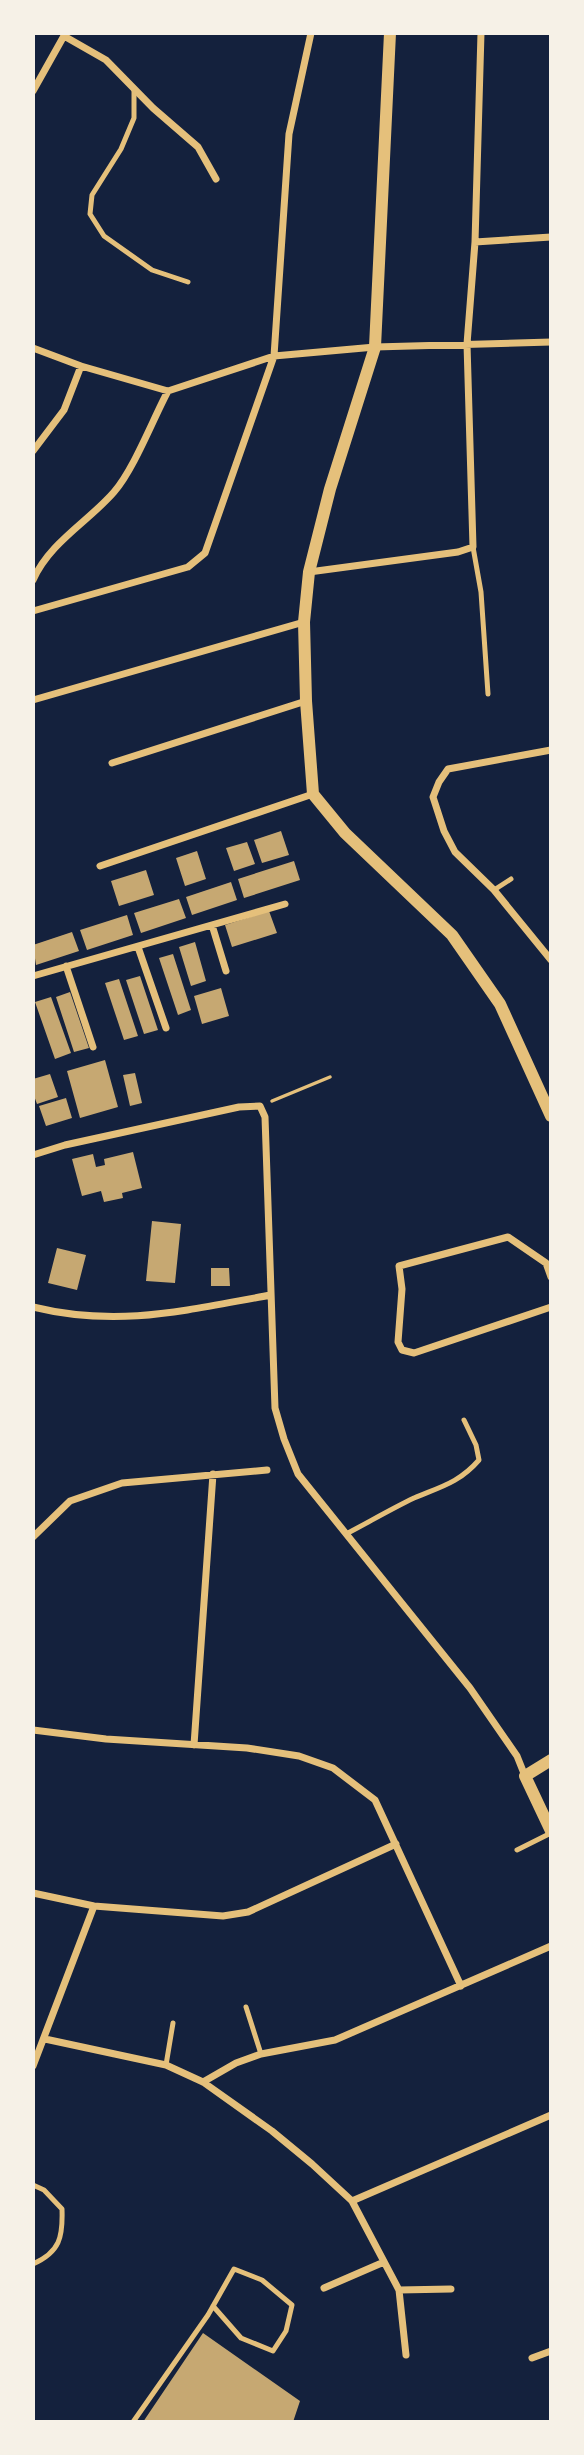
<svg xmlns="http://www.w3.org/2000/svg" width="584" height="2455" font-family="'IBM Plex Sans',sans-serif">
<style>
.building{fill:#c6a872}
.lines{fill:none;stroke-linecap:round;stroke-linejoin:round}
.path{stroke:#e5c07b;stroke-width:3.5}
.service{stroke:#e5c07b;stroke-width:5}
.minor{stroke:#e5c07b;stroke-width:7}
.tertiary{stroke:#e5c07b;stroke-width:12}
</style>
<rect width="100%" height="100%" fill="#14213d"/>
<path class="building" d="M281,831L289,855L262,863L254,840Z
M247,842L255,864L234,871L226,848Z
M197,851L206,879L185,886L176,858Z
M294,861L300,880L244,898L238,879Z
M146,870L154,895L119,906L111,881Z
M231,882L237,900L192,915L186,897Z
M179,899L186,918L141,933L134,913Z
M269,911L277,933L232,947L225,925Z
M127,915L133,935L87,950L80,930Z
M72,932L79,951L36,965L33,945Z
M195,942L206,981L191,986L179,947Z
M173,954L191,1010L178,1015L159,958Z
M140,976L158,1030L144,1034L126,980Z
M119,979L138,1036L124,1040L105,983Z
M221,988L229,1016L202,1024L194,996Z
M70,992L89,1048L74,1052L56,997Z
M51,997L71,1053L55,1059L35,1002Z
M105,1060L118,1107L80,1118L67,1071Z
M135,1073L142,1103L130,1106L123,1075Z
M50,1074L58,1097L37,1104L33,1093V1079Z
M66,1098L72,1118L46,1126L39,1106Z
M133,1152L142,1188L122,1193L123,1198L104,1202L101,1191L82,1196L72,1159L93,1154L96,1167L105,1165L104,1159Z
M152,1221L181,1224L175,1283L146,1281Z
M57,1248L86,1255L77,1290L48,1283Z
M211,1268H229L230,1286H211Z
M203,2333L300,2401L293,2422H143Z"/>
<g class="lines">
<path class="path" d="M272,1101L330,1077"/>
<path class="service" d="M134,88V118L121,149L92,195L90,214L104,236L152,270L188,282
M473,547L481,592L488,694
M494,890L511,879
M346,1534C369,1522 391,1509 414,1498C440,1487 459,1483 479,1460L476,1445L464,1420
M517,1850L551,1833
M246,2007L261,2054
M166,2065L173,2023
M33,2185L44,2190L62,2209C63,2237 60,2252 33,2264
M133,2422L208,2315L234,2269L262,2280L292,2305L286,2331L273,2351L241,2338L213,2306"/>
<path class="minor" d="M64,36L106,60L153,108L198,147L216,179
M33,91L65,34
M475,242L551,237
M33,348L81,366L168,391L274,356L375,347L551,342
M33,451L64,410L81,366
M309,572L458,552L473,547L467,344L475,242L481,33
M33,580C50,542 88,522 114,492C134,469 153,419 168,391
M33,611L188,567L205,553L274,356L289,134L311,33
M33,700L304,622
M551,750L448,769L439,782L433,797L444,831L455,852L494,890L551,960
M112,763L306,701
M100,866L313,794
M212,925L226,971
M138,947L166,1028
M66,966L93,1047
M33,976L285,904
M33,1155L65,1145L239,1107L260,1106L265,1117L275,1408L284,1439L298,1474L470,1688L517,1756L525,1776
M551,1277L546,1263L508,1237L399,1266L402,1289L398,1342L402,1350L414,1353L551,1307
M33,1307C119,1328 186,1310 271,1295
M33,1537L70,1501L122,1483L267,1470
M33,1730L106,1739L247,1748L299,1756L333,1768L375,1800L461,1986
M194,1745L213,1474
M33,1893L94,1906L223,1916L248,1912L396,1844
M45,2039L166,2065L203,2082L272,2131L312,2164L352,2201L399,2290L406,2355
M33,2066L94,1906
M203,2082L236,2063L261,2054L335,2040L551,1946
M352,2201L551,2115
M324,2288L384,2262
M399,2290L451,2289
M532,2358L551,2351"/>
<path class="tertiary" d="M390,33L375,347L330,489L309,572L304,622L306,701L313,794L345,833L452,935L500,1004L551,1116
M551,1760L525,1776L551,1831"/>
</g>
<rect width="584" height="2455" fill="none" stroke="#f6f1e7" stroke-width="70"/>
</svg>
